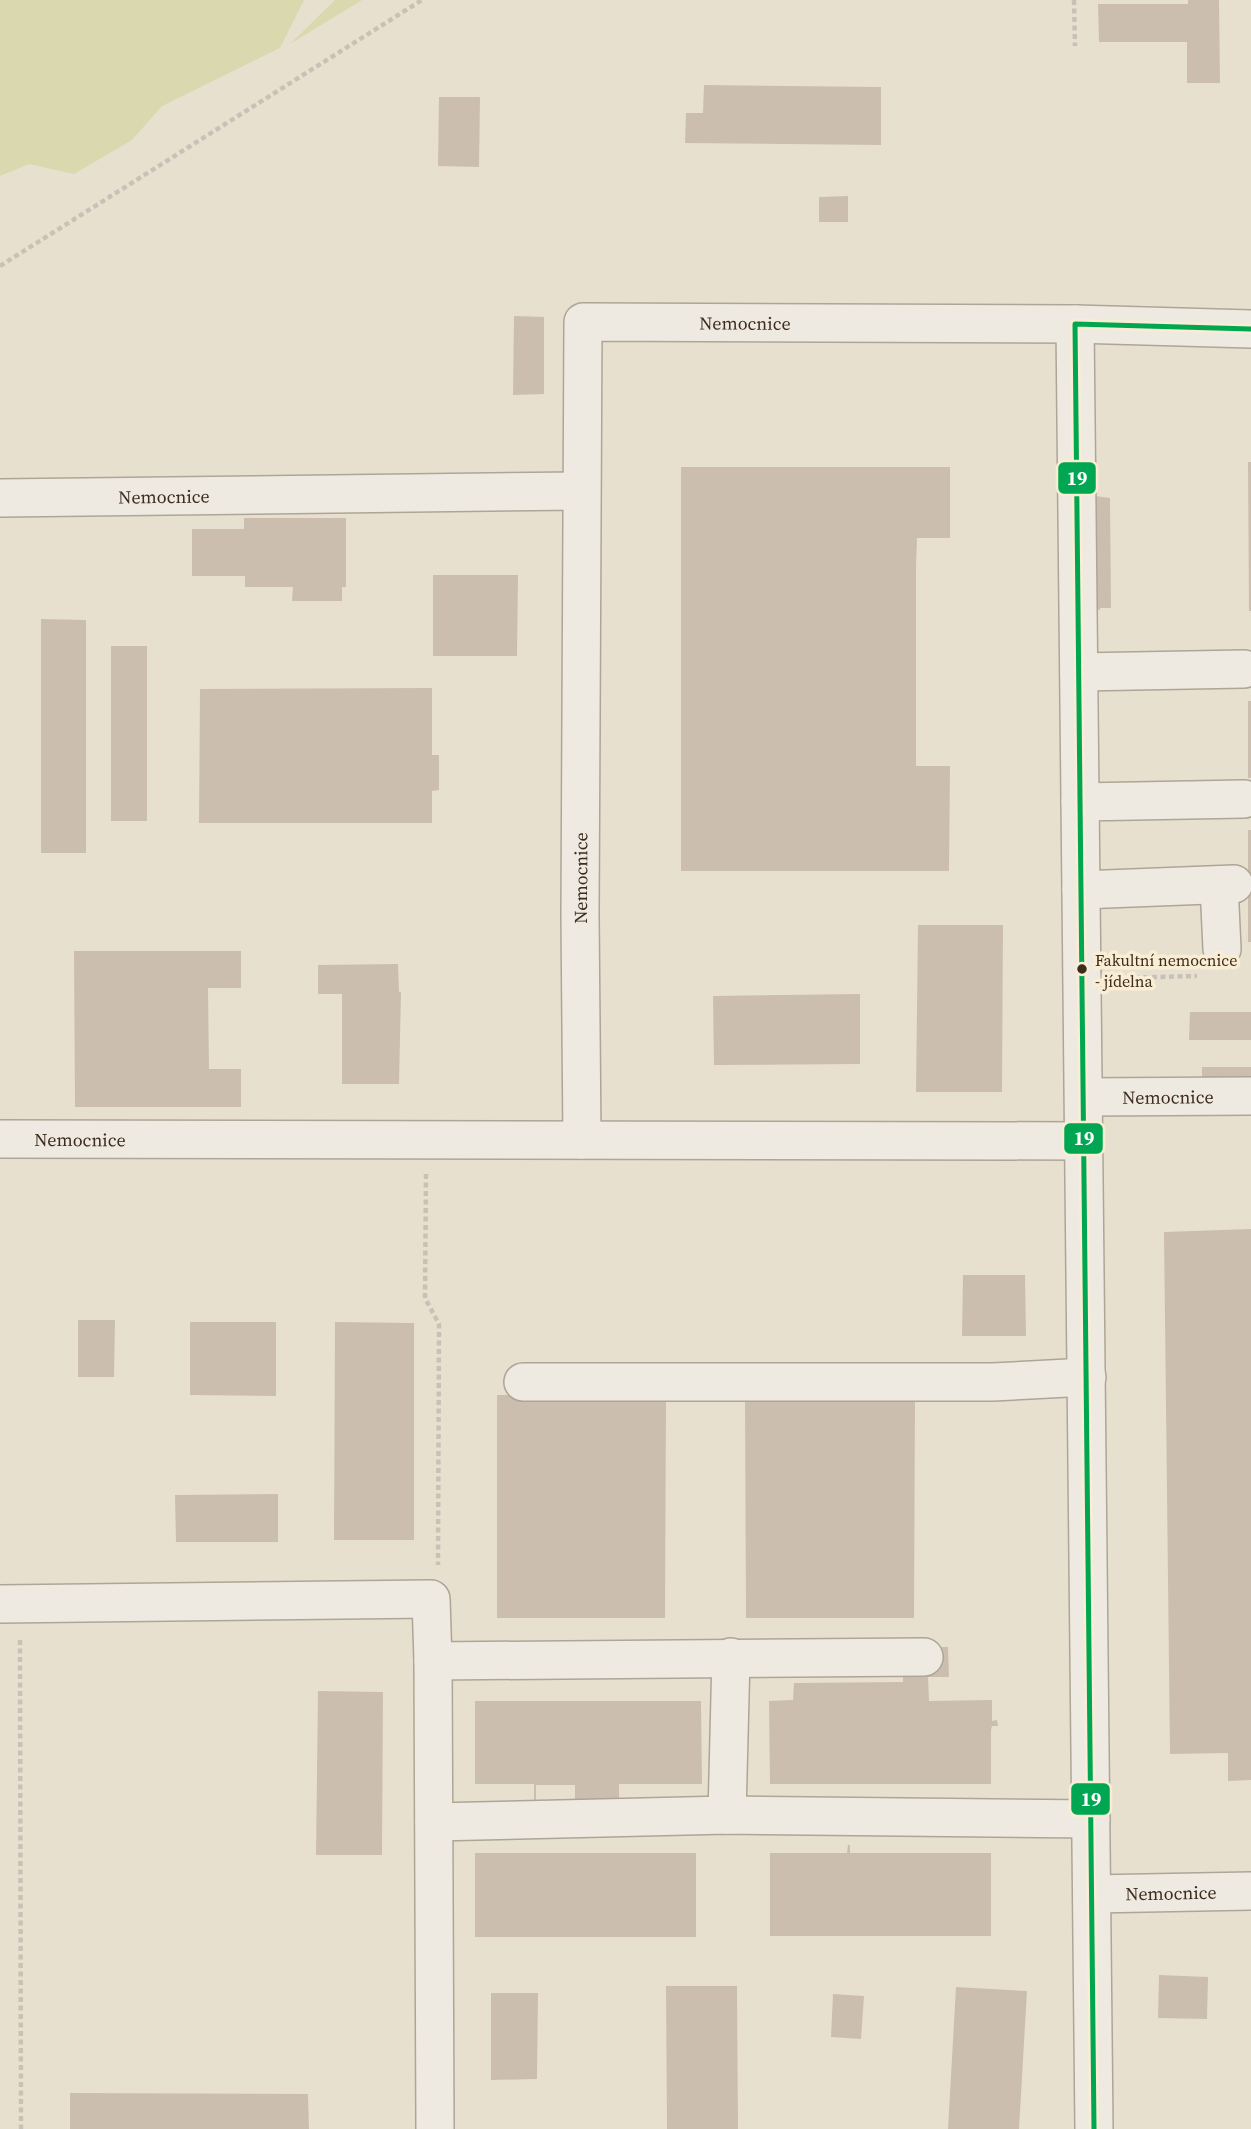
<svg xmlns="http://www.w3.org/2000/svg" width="1251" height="2129" font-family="'Source Serif 4',serif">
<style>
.green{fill:#d9d8af}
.building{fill:#ccbeaf}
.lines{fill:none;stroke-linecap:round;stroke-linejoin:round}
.minor-casing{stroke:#ada597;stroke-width:40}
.path{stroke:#c8c1b7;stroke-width:4.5;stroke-dasharray:5 3.5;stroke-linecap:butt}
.minor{stroke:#efeae1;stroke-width:37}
.bus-1-casing{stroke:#f9edd4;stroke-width:10}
.bus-1{stroke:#00a651;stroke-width:5}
.bus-dot{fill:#3d2c1d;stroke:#f9edd4;stroke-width:2.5}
.labels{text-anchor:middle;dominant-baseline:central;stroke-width:7;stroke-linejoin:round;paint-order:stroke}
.bus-label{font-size:16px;fill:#3d2c1d;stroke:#f9edd4;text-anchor:start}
.street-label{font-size:18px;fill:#3d2c1d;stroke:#f9edd4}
.line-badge{stroke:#f9edd4;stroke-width:2.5}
.badge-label{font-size:19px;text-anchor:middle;font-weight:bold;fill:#fff}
</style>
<rect width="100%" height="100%" fill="#e8e0ce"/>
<path class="green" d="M0,0H304L280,48L162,106L132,140L74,174L29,164L0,176Z
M335,0H362L290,44Z"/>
<path class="building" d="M1188,0H1219L1220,83H1187V42H1099L1098,4H1188Z
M704,85L881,87V145L685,143L686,113H703Z
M439,97H480L479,167L438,166Z
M848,196V222H819V197Z
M514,316L544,317V394L513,395Z
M1248,462H1251V611H1249Z
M681,467H950V538H917L916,567V766H950L949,871H681Z
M1095,496L1110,498L1111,608H1100V610H1096Z
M244,518H346V587H342V601H292L293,587H245V576H192V529H244Z
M433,575H518L517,656H433Z
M41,619L86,620V853H41Z
M111,646H147V821H111Z
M432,688V755H439V790L432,791V823H199L200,689Z
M1248,701H1251V778H1248Z
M1248,830H1251V942H1248Z
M918,925H1003L1002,1092H916Z
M74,951H241V988H208L209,1069H241V1107H75Z
M398,964L399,992H401L399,1084H342V994H318V965Z
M860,994V1064L714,1065L713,996Z
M1190,1012H1251V1040H1189Z
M1202,1067H1251V1080H1202Z
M1251,1229V1780L1228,1781V1753L1170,1754L1164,1232Z
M963,1275H1025L1026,1336H962Z
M78,1320H115L114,1377H78Z
M190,1322H276V1396L190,1395Z
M335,1322L414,1323V1540H334Z
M497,1395L666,1396L665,1618H497Z
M745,1396H915L914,1618H746Z
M278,1494V1542H176L175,1495Z
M929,1647H948L949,1677H928Z
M903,1676L928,1677L929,1701L992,1700V1721L997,1720L998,1726H992L991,1730V1784H770L769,1701L793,1700L794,1683L903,1682Z
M318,1691L383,1692L382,1855H316Z
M475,1701H701L702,1784H619V1800H575V1785H536V1801L534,1800V1784H475Z
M848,1845H850V1853H991V1936H770V1853H847Z
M475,1853H696V1937H475Z
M1159,1975L1208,1977L1207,2019L1158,2018Z
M666,1986H737L738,2129H667Z
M956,1987L1027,1991L1019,2129H948Z
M491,1993H538L537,2079L491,2080Z
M833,1994L864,1996L861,2039L831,2037Z
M70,2093L308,2094L309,2129H70Z"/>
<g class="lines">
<defs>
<g id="minor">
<path d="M1075,324L1094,2129"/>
<path id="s1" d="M0,498L580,491"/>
<path d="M1079,672L1244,669"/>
<path d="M1080,802L1244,799"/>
<path d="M1219,885L1222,949"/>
<path d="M1081,890L1234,884"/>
<path id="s2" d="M1084,1097L1251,1096"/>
<path id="s3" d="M0,1139L1084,1141"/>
<path id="s4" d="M582,1140L580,915L583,322L1075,324L1251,329"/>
<path d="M523,1382H993L1087,1377"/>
<path d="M0,1604L431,1599L433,1661L435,2129"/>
<path d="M433,1661L924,1657"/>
<path d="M727,1815L731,1657"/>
<path d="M434,1822L727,1815L1091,1819"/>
<path id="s5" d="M1092,1894L1251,1891"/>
</g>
</defs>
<use href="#minor" class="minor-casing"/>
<path class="path" d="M1074,0L1075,46
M0,266L422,0
M1118,978L1197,976
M426,1174L425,1298L439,1324L438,1565
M20,1640L21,2129"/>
<use href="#minor" class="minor"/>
<defs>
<path id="bus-1" d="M1094,2129L1075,324L1251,329"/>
</defs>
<use href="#bus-1" class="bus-1-casing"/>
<use href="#bus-1" class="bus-1"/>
</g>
<circle class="bus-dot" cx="1082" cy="969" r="6"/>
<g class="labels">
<g class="bus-label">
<text x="1095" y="960">Fakultní nemocnice<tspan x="1095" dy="21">- jídelna</tspan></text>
</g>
<g class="street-label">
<text stroke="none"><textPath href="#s4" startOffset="980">Nemocnice</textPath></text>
<text stroke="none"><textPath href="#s1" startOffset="164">Nemocnice</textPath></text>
<text stroke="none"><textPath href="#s4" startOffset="262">Nemocnice</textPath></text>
<text stroke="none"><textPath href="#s2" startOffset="84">Nemocnice</textPath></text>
<text stroke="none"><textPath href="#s3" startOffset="80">Nemocnice</textPath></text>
<text stroke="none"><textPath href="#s5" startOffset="79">Nemocnice</textPath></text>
</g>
</g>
<g class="line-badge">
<rect x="1057" y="461" width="40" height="34" rx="7" fill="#00a651"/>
<rect x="1063" y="1122" width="41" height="33" rx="7" fill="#00a651"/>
<rect x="1070" y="1782" width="41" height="34" rx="7" fill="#00a651"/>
</g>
<g class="badge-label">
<text x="1077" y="485">19</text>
<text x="1084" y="1145">19</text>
<text x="1091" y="1806">19</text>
</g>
</svg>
